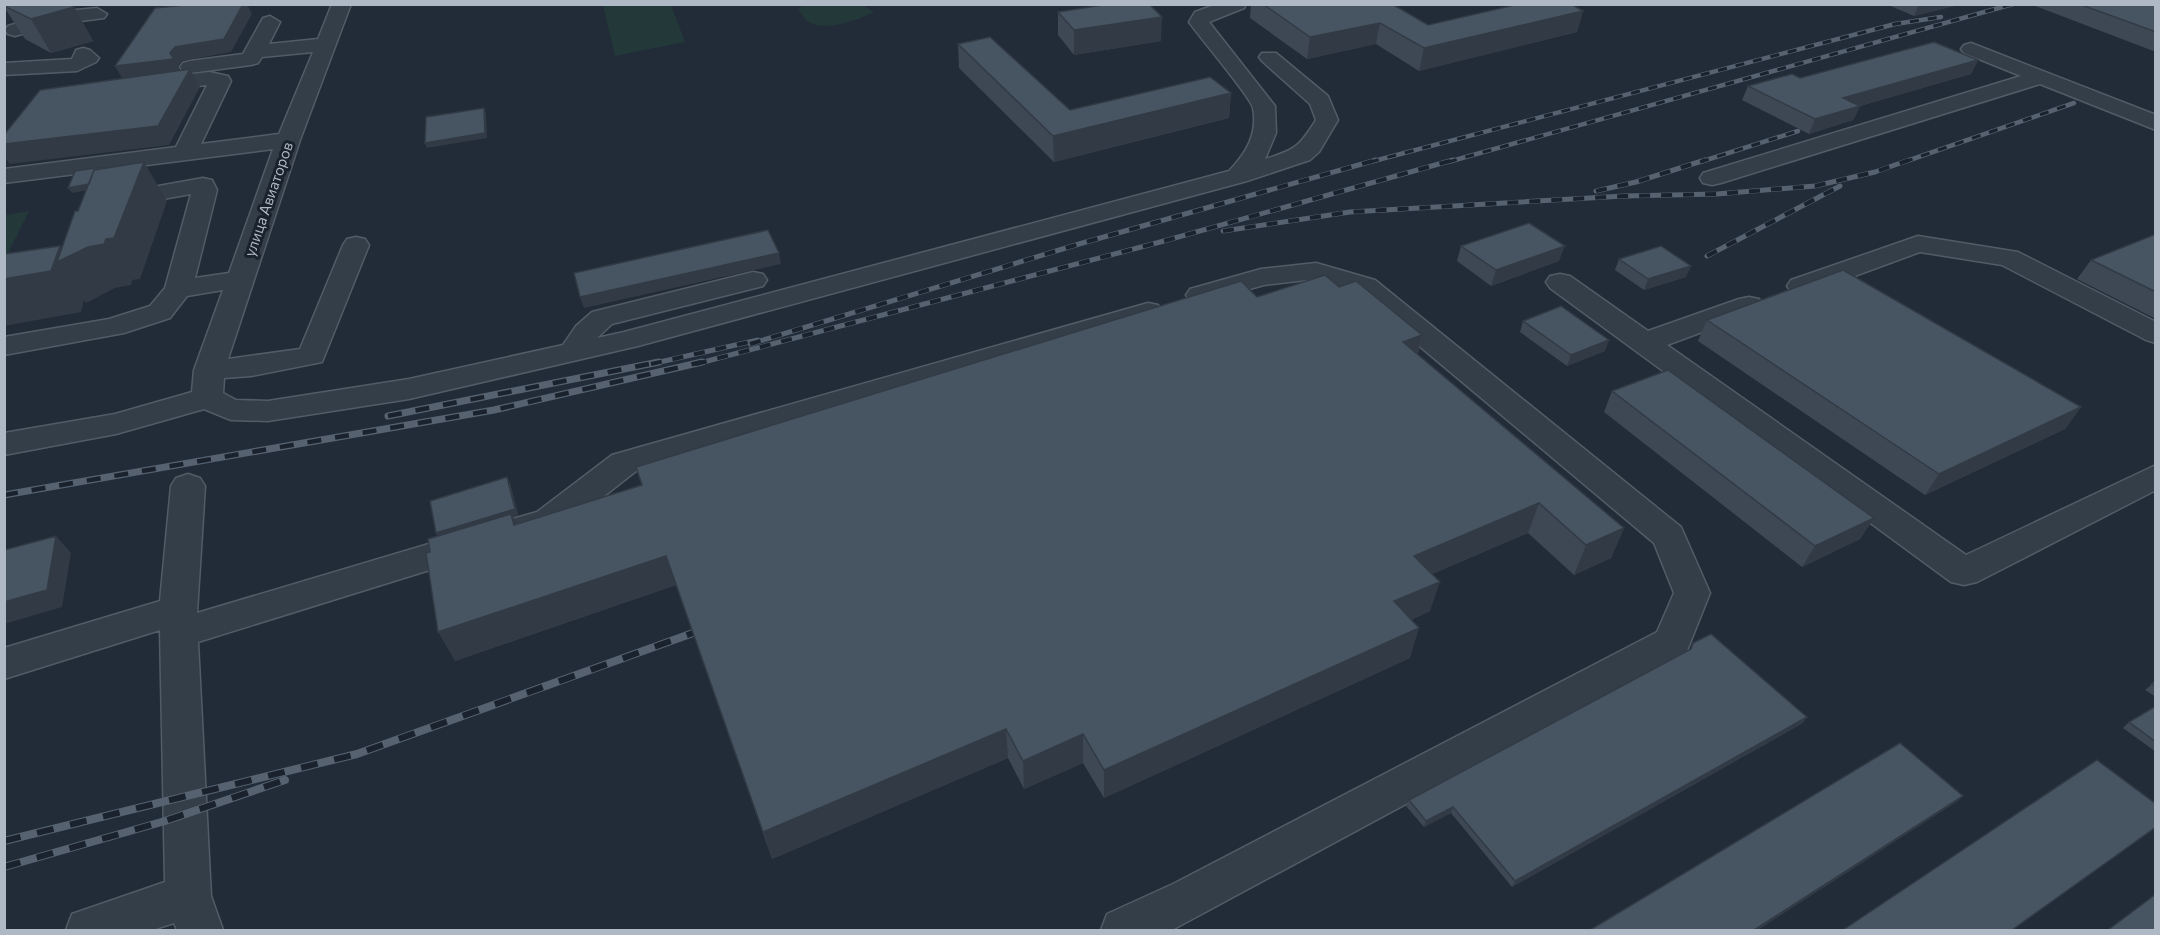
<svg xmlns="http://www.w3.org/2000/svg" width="2160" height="935" font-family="Commissioner,sans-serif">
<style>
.green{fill:#233839}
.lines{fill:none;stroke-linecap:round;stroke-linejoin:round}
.minor-casing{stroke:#525c66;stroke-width:3}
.minor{fill:#343e49;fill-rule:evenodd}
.rail-far3-casing{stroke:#566270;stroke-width:4.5}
.rail-far2-casing{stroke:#566270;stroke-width:5}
.rail-far1-casing{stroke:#566270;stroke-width:7}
.rail-casing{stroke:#566270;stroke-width:8}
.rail-far3{stroke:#1a232d;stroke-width:3;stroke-dasharray:9;stroke-linecap:butt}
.rail-far2{stroke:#1a232d;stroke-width:4;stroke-dasharray:11;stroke-linecap:butt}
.rail-far1{stroke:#1a232d;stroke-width:4.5;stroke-dasharray:14;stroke-linecap:butt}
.rail{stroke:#1a232d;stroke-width:6;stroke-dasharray:17;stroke-linecap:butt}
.wall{fill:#3d4854}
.shaded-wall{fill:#323b45}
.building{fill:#475462;stroke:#323b45;stroke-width:1.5}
.labels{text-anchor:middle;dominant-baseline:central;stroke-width:6;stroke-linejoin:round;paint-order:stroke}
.far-street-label{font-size:15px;fill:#afb9c5;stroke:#1a232d}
</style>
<rect width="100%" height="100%" fill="#212c38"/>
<path class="green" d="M861,4L874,12C857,20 825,33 807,21C804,18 800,12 798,9L803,5Z
M603,5H671L685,42L615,56Z
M29,211L5,259V215Z"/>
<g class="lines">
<defs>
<path id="minor" d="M332,4H351L300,140L228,359L300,349L343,245L347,239L356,237L365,239L369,245L322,362L251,376L224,378L223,393L236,400L268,401L409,379L563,345L576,326L592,312L753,272L763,274L767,280L763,286L612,324L597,338L624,332L1229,171C1246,153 1258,134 1253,108C1250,96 1200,38 1189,22L1195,12L1217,4H1246L1244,8L1209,22L1275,106L1276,133L1265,159C1295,150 1299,147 1316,120L1310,104L1262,61L1259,57L1262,53H1276L1328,96L1338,120L1319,152L1310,160L1247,181L638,346L409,399L268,421L231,420L204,409L116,434L4,455V433L115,414L192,392L194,370L223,290L187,296L170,318L124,333L4,355V337L109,319L150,306L165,288L191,194L118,207L109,205L106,200L109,195L203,178L212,180L217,190L195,278L229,273L273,149L4,183V169L176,147L207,85L152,91L144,90L141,85L144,80L152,79L209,72L228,76L231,81L201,144L279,134L313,52L262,57L258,63L251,65L190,73L183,71L180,67L183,63L190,61L243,54L263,18L270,16L280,22L269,44L318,39Z
M97,8L107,14L104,18L57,24L15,36L8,34L5,30L8,26L55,12Z
M1971,43L2156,115V130L2040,84L1721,183L1712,185L1703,183L1700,178L1703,173L2021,76L1964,53L1961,49L1964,45Z
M83,48L90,50L99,58L96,62L77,71L4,75V63L72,59L76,50Z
M1918,236L2018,252L2156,322V343L2146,340L2002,265L1920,252L1811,292L1801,294L1791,292L1787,286L1791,280Z
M1316,263L1375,280L1681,527L1710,593L1686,653L1172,930H1101L1107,914L1173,884L1657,632L1674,593L1654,543L1355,292L1315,279L1264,285L1200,303L1190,301L1186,295L1190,289L1261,269Z
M1560,274L1570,276L1648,331L1739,299L1749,297L1759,299L1763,305L1759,311L1667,345L1966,555L2156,465V490L1977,582L1964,585L1951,582L1550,288L1546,282L1550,276Z
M1148,303L1158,305L1162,311L1158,317L636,471L561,530L521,542L509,538L504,529L509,520L537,512L612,455Z
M188,474L200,478L205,486L197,613L469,532L481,536L487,545L481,554L198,642L211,896L223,930H177L174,923L152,930H66L72,914L165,882L160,630L4,679V648L160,601L171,486L176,478Z"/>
</defs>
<use href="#minor" class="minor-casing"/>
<use href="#minor" class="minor"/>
<defs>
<path id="rail-far3" d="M1370,162L1895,24L1941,17
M1448,162L2013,4
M1700,162L1798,131
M1904,162L2074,103"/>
<path id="rail-far2" d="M1596,191L1636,182L1705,160
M1223,231L1350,212L1624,196L1717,194L1815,186L1875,172L1909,160
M1707,256L1840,186
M750,344L1079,244L1376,160
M651,364L758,340
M696,364L1164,241L1453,160"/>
<path id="rail-far1" d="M388,416L659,362
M4,495L494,410L702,362"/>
<path id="rail" d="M4,841L357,754L693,633
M4,867L165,821L285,780"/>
</defs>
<use href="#rail-far3" class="rail-far3-casing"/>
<use href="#rail-far2" class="rail-far2-casing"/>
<use href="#rail-far1" class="rail-far1-casing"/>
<use href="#rail" class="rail-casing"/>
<use href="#rail-far3" class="rail-far3"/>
<use href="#rail-far2" class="rail-far2"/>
<use href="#rail-far1" class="rail-far1"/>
<use href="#rail" class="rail"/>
</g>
<path class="wall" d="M1251,4H1392L1428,25L1583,11L1577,32L1419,71L1376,44L1307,59L1250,18Z
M1886,4H1962L1914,16Z
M2030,4H2156V52Z
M4,7H74L93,41L51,53L25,39Z
M1058,12L1161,41L1074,55L1058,35Z
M958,44L1070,110L1231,93L1229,118L1054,162L959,68Z
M1978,60L1971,74L1860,106L1853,120L1809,134L1742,100L1748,86L1800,78Z
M2156,234V319L2077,279L2091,260Z
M1461,246L1559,261L1491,286L1457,261Z
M1619,259L1686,277L1644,290L1615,270Z
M1339,287L1422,335L1418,354L1624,528L1611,558L1574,575L1528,533L1432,574L1430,611L1411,620L1410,658L1104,798L1083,763L1024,789L1008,758L772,859L676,585L455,661L430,552L437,536L507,477L510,483L518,515L513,517L516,525L1257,297Z
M1707,320L2081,407L2065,429L1925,495L1698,341Z
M1523,321L1605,351L1567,366L1520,332Z
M1612,391L1874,518L1860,539L1802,567L1604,412Z
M2156,681V697L2145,690Z
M2156,706V752L2123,728L2129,722Z
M1803,723L1512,887L1451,813L1424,827L1406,806L1409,800Z"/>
<path class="shaded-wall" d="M243,4H247L252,14L231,52L182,61L178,66L182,73L123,80L115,66L175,47Z
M1919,4H1962L1914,16Z
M74,7L93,41L51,53L31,19Z
M1583,11L1577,32L1419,71L1424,48Z
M1162,17L1161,41L1074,55V30Z
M1380,23L1376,44L1307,59L1310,37Z
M1978,60L1971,74L1860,106L1853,120L1809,134L1815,119L1843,98Z
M190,69L200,87L169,145L10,164L4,156V144Z
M1231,93L1229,118L1054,162L1053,136Z
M484,108L486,113L487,138L427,148L425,143Z
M144,162L167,201L140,279L132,280L131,285L115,288L86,303L84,300L81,312L4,326V279L60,246L68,257Z
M102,167L105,172L99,188L72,193L68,188Z
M1565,246L1559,261L1491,286L1496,270Z
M779,253L781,264L584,308L580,297Z
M1691,266L1686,277L1644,290L1648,279Z
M1422,335L1415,364L1403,342Z
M1609,340L1605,351L1567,366L1571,355Z
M2081,407L2065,429L1925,495L1939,474Z
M507,477L510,483L518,515L513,517L525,543L439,539L436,533Z
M1539,503L1528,533L1405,585L1414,556Z
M1874,518L1860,539L1802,567L1815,546Z
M1624,528L1611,558L1574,575L1586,545Z
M56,536L71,553L62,607L4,624V602Z
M666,556L676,585L455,661L438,632Z
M1440,582L1430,611L1386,631L1394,601Z
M1419,628L1410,658L1104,798V770Z
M1807,717L1803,723L1512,887L1515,881Z
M1006,729L1008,758L772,859L763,832Z
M1083,734V763L1024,789L1023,761Z
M1963,796L1958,801L1758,930H1754Z
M1453,807L1451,813L1424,827L1426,821Z
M2156,827L2013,930H2012Z"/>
<path class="building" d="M10,4H69L74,7L31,19L4,6Z
M197,4H243L224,39L175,47L170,53L174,59L115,66L155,8Z
M1109,4H1149L1162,17L1074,30L1058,12Z
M1263,4H1392L1428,25L1519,4H1571L1583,11L1424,48L1380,23L1310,37Z
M2079,4H2156V32Z
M990,37L1070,110L1210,77L1231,93L1053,136L958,44Z
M1934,42L1978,60L1843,98L1860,106L1815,119L1748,86L1792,74L1800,78Z
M190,69L158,126L4,144V135L40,90Z
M484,108L485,133L425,143L426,117Z
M144,162L114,238L106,239L104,244L88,247L57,262L75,211H78L94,170Z
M102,167L101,169L94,170L89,184L68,188L75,171Z
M1529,223L1565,246L1496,270L1461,246Z
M768,230L779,253L580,297L574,273Z
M2156,234V292L2091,260Z
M60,246L51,271L4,279V254Z
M1661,246L1691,266L1648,279L1619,259Z
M1843,270L2081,407L1939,474L1707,320Z
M1325,275L1339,287L1356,281L1422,335L1403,342L1624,528L1586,545L1539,503L1414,556L1440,582L1394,601L1419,628L1104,770L1083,734L1023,761L1006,729L763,832L666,556L438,632L426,553L430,552L428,539L511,514L514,525L642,485L636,467L1241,281L1257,297Z
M1561,306L1609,340L1571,355L1523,321Z
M1668,370L1874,518L1815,546L1612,391Z
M507,477L515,509L436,533L430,501Z
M56,536L47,590L4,602V550Z
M1711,634L1807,717L1515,881L1453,807L1426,821L1409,800L1691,649L1693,643Z
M2156,681V687L2151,684Z
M2156,706V742L2129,722Z
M1900,743L1963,796L1754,930H1590Z
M2097,760L2156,804V827L2012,930H1843Z
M2156,894V930H2108Z"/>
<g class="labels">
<g class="far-street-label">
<text transform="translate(268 199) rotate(-71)">улица Авиаторов</text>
</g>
</g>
<rect width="2160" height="935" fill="none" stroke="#afb9c5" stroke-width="12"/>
</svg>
